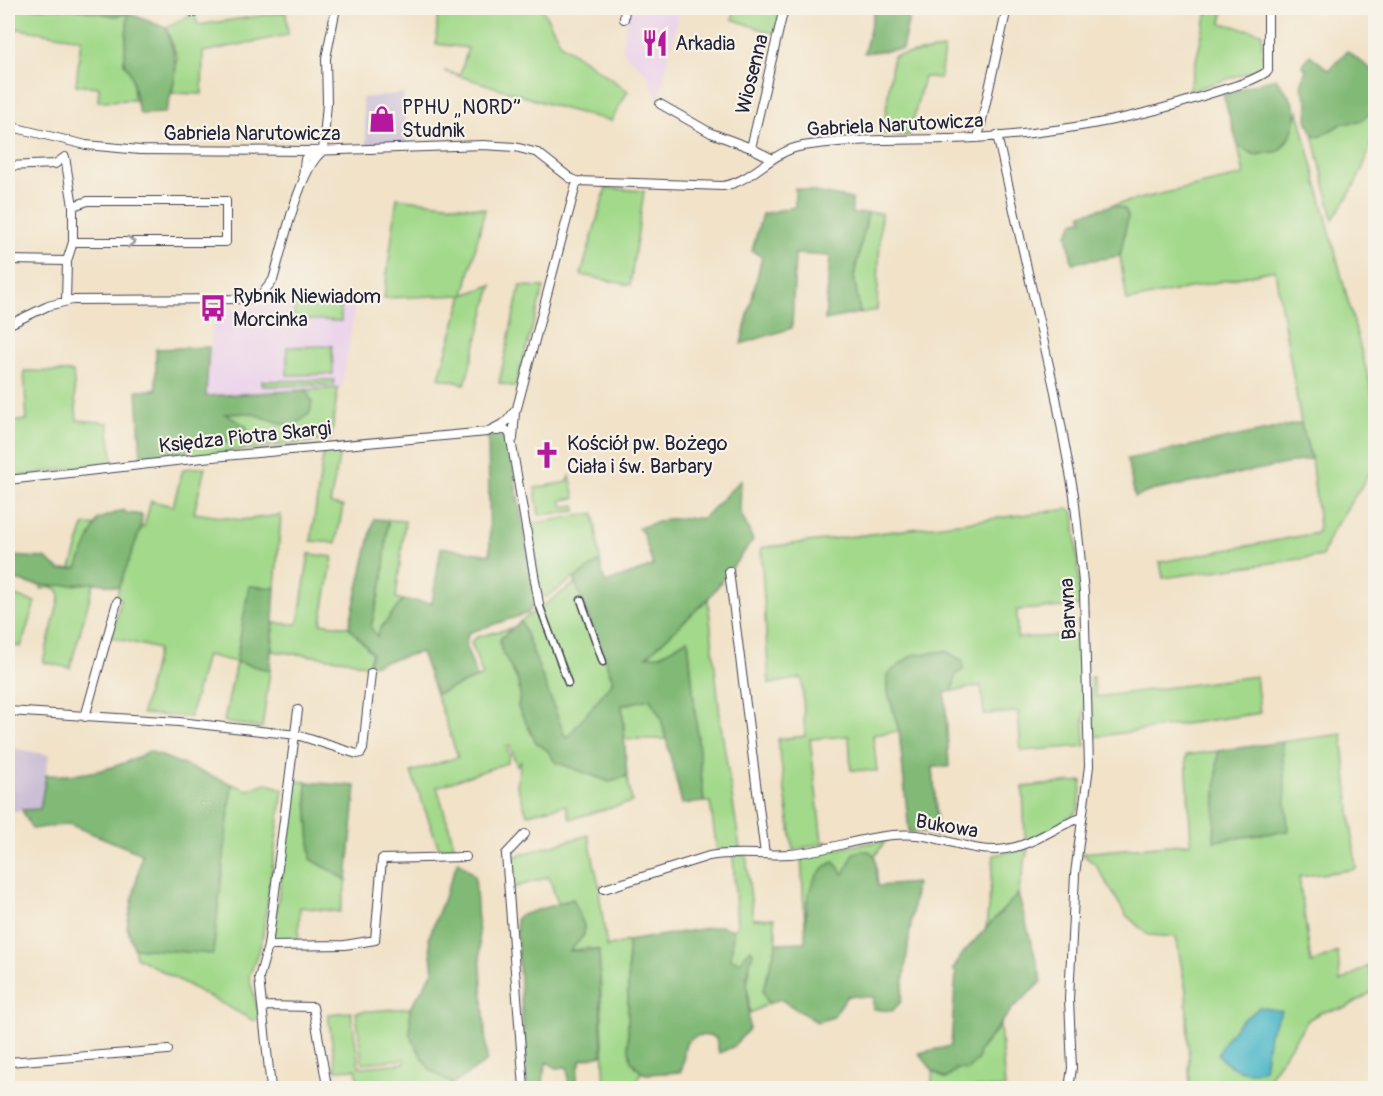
<svg xmlns="http://www.w3.org/2000/svg" width="1383" height="1096" font-family="Pangolin,sans-serif">
<style>
.built{fill:#ebd1eb}
.industrial{fill:#cbbfd5}
.green{fill:#a2d98a;stroke:#627e62;stroke-width:1.5}
.forest{fill:#81b976;stroke:#526e58;stroke-width:1.5}
.water{fill:#4cb7c9;stroke:#376c82;stroke-width:1.5}
.lines{fill:none;stroke-linecap:round;stroke-linejoin:round}
.pedestrian-casing{stroke:#413f50;stroke-width:9}
.minor-casing{stroke:#413f50;stroke-width:10}
.pedestrian{stroke:#fff;stroke-width:6}
.minor{stroke:#fff;stroke-width:8}
.oneway{stroke:#9c9ca7}
.labels{text-anchor:middle;dominant-baseline:central;stroke-width:4.5;stroke-linejoin:round;paint-order:stroke}
.poi-label{font-size:20px;fill:#22223b;stroke:#f7f3e8;text-anchor:start}
.street-label{font-size:20px;fill:#22223b;stroke:#f7f3e8}
</style>
<rect width="100%" height="100%" fill="#f7f3e8"/>
<filter id="ink" filterUnits="userSpaceOnUse"><feTurbulence type="fractalNoise" baseFrequency=".0167" numOctaves="2"/><feDisplacementMap in="SourceGraphic" scale="12" xChannelSelector="R" yChannelSelector="G"/><feConvolveMatrix kernelMatrix="1 2 1 2 8 2 1 2 1" color-interpolation-filters="sRGB"/></filter>
<filter id="wash" filterUnits="userSpaceOnUse"><feTurbulence type="fractalNoise" baseFrequency=".008" numOctaves="4" result="noise"/><feDisplacementMap in="SourceGraphic" scale="24" xChannelSelector="R" yChannelSelector="G"/><feGaussianBlur stdDeviation="1.35" result="paint"/><feColorMatrix in="noise" values="0 0 0 0 0 0 0 0 0 0 0 0 0 0 0 0 0 1.4 0 .05"/><feComposite in="paint" operator="in"/></filter>
<g filter="url(#wash)">
<rect width="100%" height="100%" fill="#f1e2c8"/>
<path class="built" d="M629,8H680L659,98L652,89L648,75L625,54L622,46Z
M356,299L342,388L206,397L214,309Z"/>
<path class="industrial" d="M403,93L407,145L367,146L362,98Z
M8,747L49,755L40,810L8,811Z"/>
<path class="green" d="M8,8H69L128,13L124,63L132,71L134,100L98,101L99,87L76,85L81,39L8,27Z
M438,8H542L561,44L628,91L611,121L561,108L444,71L460,75L468,48L436,44Z
M736,8H781L775,34L732,19Z
M1208,8H1224L1221,23L1262,33L1263,68L1189,91Z
M286,12L288,35L203,52L202,94L172,93L177,57L166,28L194,13L198,25Z
M944,49L940,78L924,77L909,136L883,134L893,56Z
M1375,109C1375,152 1357,185 1333,219L1313,134L1319,136L1343,123L1359,122Z
M1298,111L1376,407L1375,465L1331,533L1322,556L1163,578L1160,562L1317,533L1319,526L1311,457L1301,423L1275,270L1127,301L1120,256L1128,216L1125,209L1113,205L1244,175L1238,146L1256,155L1279,151L1290,138Z
M606,188L644,191L630,285L581,275Z
M397,198L485,209L464,295L492,285L465,384L439,378L463,295L384,298Z
M868,213H881L877,310L860,313L854,276Z
M520,286L544,287L515,387L499,383Z
M341,300V321L294,319V303Z
M332,346L333,374L287,375V347Z
M24,371L73,372L77,420L108,423L113,462L8,478V422L27,420Z
M334,380V385L262,386V381Z
M338,388L331,439L186,457L192,448L193,439L201,438L216,446L224,414L250,413L293,427L312,402L306,390Z
M341,446L330,504L343,506L336,543L311,541L324,449Z
M205,467L194,513L241,520L281,515L275,588L249,587L236,662L270,670L262,728L224,722L236,662L206,655L190,717L142,714L158,649L111,637L121,599L116,598L119,587L94,582L70,668L43,662L60,596L58,590L52,587L41,589L44,576L67,582L84,525L144,527L151,501L173,506L183,469Z
M570,476L575,498L561,500L563,507L575,505L576,511L539,515L535,488L567,482Z
M1069,509L1074,513L1081,606L1017,610V638L1082,635L1085,746L1021,751L1018,712L984,714L981,686L953,691L955,675L963,661L946,651L912,655L887,675V688L899,731L873,735L877,771L851,770L849,736L810,739L822,842H829L793,850L778,739L805,736L802,678L769,684L761,548Z
M594,513L600,561L546,597L541,595L529,524Z
M388,520L405,521L396,598L403,600L380,629L377,638L371,627L383,578Z
M309,554L333,557L321,623L349,627L372,653L368,666L347,660L272,651L274,623L298,624Z
M576,583L613,682L566,740L521,621Z
M8,594L35,602L21,647L8,644Z
M708,599L721,726L740,848L717,851L710,802H704L688,640L660,655L646,657Z
M512,628L500,639L501,649L518,681L520,695L518,707L536,742L548,751L556,762L610,782L627,776L632,802L570,819L566,805L527,814L517,786L521,760L517,766L510,746L506,747L510,755L507,763L437,787L455,848H439L411,772L458,757L436,694L483,676L471,642L477,637Z
M1256,676L1260,713L1094,737L1090,677H1093L1096,697Z
M650,699L661,718L666,739H625L622,705Z
M1342,734L1356,869L1299,877L1311,963L1338,952L1340,982L1368,966L1375,990L1346,1008L1321,1012L1308,1020L1262,1088H1190L1186,990L1176,937L1148,935L1126,915L1096,865L1081,853L1191,843L1186,755L1218,751L1214,841L1287,831L1282,742Z
M295,781L306,782L311,859L347,880L340,912L300,907L298,943H277L272,940Z
M1082,781L1078,811L1050,830L1025,840L1023,787Z
M265,783L283,789L262,941L249,977L260,1017L254,1021L136,957L134,948L213,953L232,784L248,790Z
M588,835L599,886L602,885V890L599,892L607,947L628,941V1044L636,1067L641,1072L635,1088H605L599,950L586,948L569,951L584,935V926L573,899L558,904L549,877L512,888L509,858Z
M886,840L875,856L864,851L850,861L848,871L844,875L819,873L807,900L805,927L801,855Z
M1028,848L1018,894L986,928L994,855Z
M746,854L753,919L774,918L777,943L763,990L768,1004L750,1013L747,986L750,968L731,959L733,930L737,925L733,856Z
M410,1008C411,1047 420,1064 453,1084L445,1088H360L356,1069L336,1070L328,1014L351,1012L359,1066L362,1067L405,1063V1059L362,1063L356,1012Z
M1000,1026L1005,1088H931L933,1071L945,1079L979,1051Z"/>
<path class="forest" d="M69,8H122L128,13L166,28C180,66 178,76 165,113L140,114C133,97 136,76 124,63L128,14L116,16Z
M875,8H911L902,49L864,53Z
M1347,51L1375,72V109L1359,122L1343,123L1319,137L1313,134L1307,120L1308,102L1301,86L1306,69L1302,66L1310,55L1329,70Z
M1275,78C1300,106 1304,120 1279,151L1255,155L1238,146L1223,94Z
M795,188L852,199V214L868,213L854,276L860,313L825,320L830,256L795,254L792,328L741,344L762,257L752,251L762,214L795,207Z
M1113,205L1125,209L1128,216L1120,256L1072,263L1067,234L1075,221L1083,220L1081,214Z
M209,347L206,396L306,390L312,402L310,413L293,427L250,413L225,414L246,426L249,434L216,446L201,438L193,439L192,448L186,457L141,459L137,390H156V349Z
M1301,423L1311,459L1151,491L1135,497L1127,459Z
M498,434L508,440L536,601L528,613L468,633L466,646L477,678L436,694L421,652L368,666L372,653L349,627L374,519L388,520L383,578L371,627L377,637L380,629L403,600L432,603L441,547L490,555L488,436Z
M741,480L740,511L753,540L708,599L647,656L661,655L688,639L704,802L682,804L661,718L650,699L622,705L627,776L610,782L555,762L548,751L536,742L518,707L520,695L518,681L501,649L500,639L521,621L566,739L613,681L574,579L600,561L605,583L653,566L643,533L638,528L667,519L703,518Z
M124,510L126,513L142,515L141,528L119,587C111,586 99,582 91,583C65,586 34,589 8,577V556L45,558L60,570L77,568L98,519Z
M249,586L275,588L270,670L236,662Z
M946,651L963,661V670L955,675L953,691L945,693L949,767H933L938,837L921,832H909L899,731L887,688V675L912,655Z
M1282,742L1288,831L1214,841L1218,751Z
M149,751L232,784L213,954L134,948L127,927L142,854L69,824L32,829L22,810L40,809L46,775C81,777 119,769 149,751Z
M306,782L356,786L347,880L311,859Z
M859,851H869L875,856L878,886L916,883L901,1002L892,1011L873,1009V997L847,996L833,1017L817,1022L780,999L768,1004L763,990L777,943L805,942C806,915 803,874 834,862L844,874L854,853Z
M458,861L475,876L487,1061L453,1084L430,1070L410,1036V1008L433,972L429,937Z
M1018,894L1042,981L1012,1009L979,1051L978,1059L968,1070L957,1069L946,1079L933,1071L919,1053L951,1046L956,973L953,969L964,952Z
M573,899L584,926V935L570,951L599,950L602,1055L581,1060L577,1073V1088H569L567,1067L556,1068L547,1062L544,1071L543,1088H527L516,920L518,916Z
M720,926L733,930L731,959L739,962L751,949L753,952L747,975L749,1029L733,1047L719,1053L716,1038C706,1034 688,1034 685,1047C682,1057 686,1062 680,1072L646,1074L641,1072L631,1061L628,1044V941Z"/>
<path class="water" d="M1259,1007L1282,1011L1269,1033L1264,1069C1249,1077 1227,1068 1218,1054C1223,1042 1231,1031 1240,1022C1246,1016 1253,1015 1259,1007Z"/>
</g>
<g filter="url(#ink)">
<g class="lines">
<defs>
<path id="pedestrian" d="M581,600L603,662
M539,604L568,683"/>
<path id="minor" d="M190,8L194,13
M624,19L625,8
M660,104L711,133L751,148
M8,126L86,145L140,150L312,151L483,145L515,147L538,153L570,178L577,181L723,186C754,181 771,151 803,146C861,137 918,141 976,138C1052,133 1128,121 1200,97C1222,89 1249,84 1268,71V8
M997,135L1055,392L1074,495L1084,592L1089,766L1075,874L1069,999L1072,1068L1069,1088
M978,138L1007,8
M771,158L751,148L784,8
M8,166L55,164L65,157L73,206V242L67,261L66,301
M303,176L305,159L312,151
M73,242H226V201H88L73,206
M8,260L67,261
M8,325L48,306L72,300L248,299L262,294L273,280C282,250 299,168 323,151L327,103L326,58L336,8
M497,431L505,429L510,434L539,604
M513,439L515,412
M8,480L202,458L487,432L506,422L517,408L577,181
M729,571L765,854
M8,711L179,722L297,735L357,754L361,753L363,749L371,673
M85,717L117,602
M604,889L709,856C736,851 763,856 790,854C832,851 874,831 917,835C946,838 976,854 1006,849C1034,845 1055,826 1081,818
M268,946L345,945L375,940L382,859L466,857
M263,1006L313,1007L327,1086
M8,1062L168,1050
M271,1088L259,978L268,946L298,710
M524,1088L506,854L525,834"/>
</defs>
<use href="#pedestrian" class="pedestrian-casing"/>
<use href="#minor" class="minor-casing"/>
<use href="#pedestrian" class="pedestrian"/>
<use href="#minor" class="minor"/>
</g>
<defs><path id="oneway-chevron" d="M-2-3.5L2.5 0L-2 3.5" fill="none" stroke-width="1.6" stroke-linecap="round" stroke-linejoin="round" transform="scale(1.5)"/></defs>
<use class="oneway" href="#oneway-chevron" transform="translate(131 242)"/>
</g>
<defs>
<symbol id="restaurant-bare" viewBox="-9 -9 18 18"><path d="M-5-6h1v4h1v-4h1v4h1v-4h1v5L-1.5 .5V6h-2V.5L-5-1ZM5-6V6H3V1.5H1.5Q1.5-4 5-6Z" fill="#b5179e" stroke="#f7f3e8" stroke-width="2.5" paint-order="stroke"/></symbol>
<symbol id="shop-bare" viewBox="-9 -9 18 18"><path d="M-5-2.5h2.3a2.7 3.5 0 0 1 5.4 0H5L5.5 6h-11ZM-1.5-2.5h3a1.5 2.3 0 0 0-3 0Z" fill="#b5179e" stroke="#f7f3e8" stroke-width="2.5" paint-order="stroke"/></symbol>
<symbol id="bus-bare" viewBox="-9 -9 18 18"><path d="M-5-6H5V4H4V6H2V4H-2V6H-4V4H-5ZM-3.5-4V0h7V-4ZM-3.5 1.2v1.5H-2V1.2ZM2 1.2v1.5H3.5V1.2Z" fill="#b5179e" stroke="#f7f3e8" stroke-width="2.5" paint-order="stroke"/></symbol>
<symbol id="church-bare" viewBox="-9 -9 18 18"><path d="M-1.2-6h2.4v3.5h3.3v2.4h-3.3V6h-2.4V-.1h-3.3v-2.4h3.3Z" fill="#b5179e" stroke="#f7f3e8" stroke-width="2.5" paint-order="stroke"/></symbol>
</defs>
<g fill-rule="evenodd">
<use href="#restaurant-bare" x="636" y="24" width="38" height="38"/>
<use href="#shop-bare" x="363" y="100" width="38" height="38"/>
<use href="#bus-bare" x="194" y="289" width="38" height="38"/>
<use href="#church-bare" x="528" y="436" width="38" height="38"/>
</g>
<g class="labels">
<g class="poi-label">
<text x="675" y="43">Arkadia</text>
<text x="402" y="107">PPHU „NORD”<tspan x="402" dy="23">Studnik</tspan></text>
<text x="233" y="296">Rybnik Niewiadom<tspan x="233" dy="23">Morcinka</tspan></text>
<text x="567" y="443">Kościół pw. Bożego<tspan x="567" dy="23">Ciała i św. Barbary</tspan></text>
</g>
<g class="street-label">
<text transform="translate(752 74) rotate(-76)">Wiosenna</text>
<text transform="translate(895 125) rotate(-3)">Gabriela Narutowicza</text>
<text x="252" y="133">Gabriela Narutowicza</text>
<text transform="translate(245 437) rotate(-6)">Księdza Piotra Skargi</text>
<text transform="translate(1068 609) rotate(-93)">Barwna</text>
<text transform="translate(947 826) rotate(10)">Bukowa</text>
</g>
</g>
<rect width="1383" height="1096" fill="none" stroke="#f7f3e8" stroke-width="30"/>
</svg>
